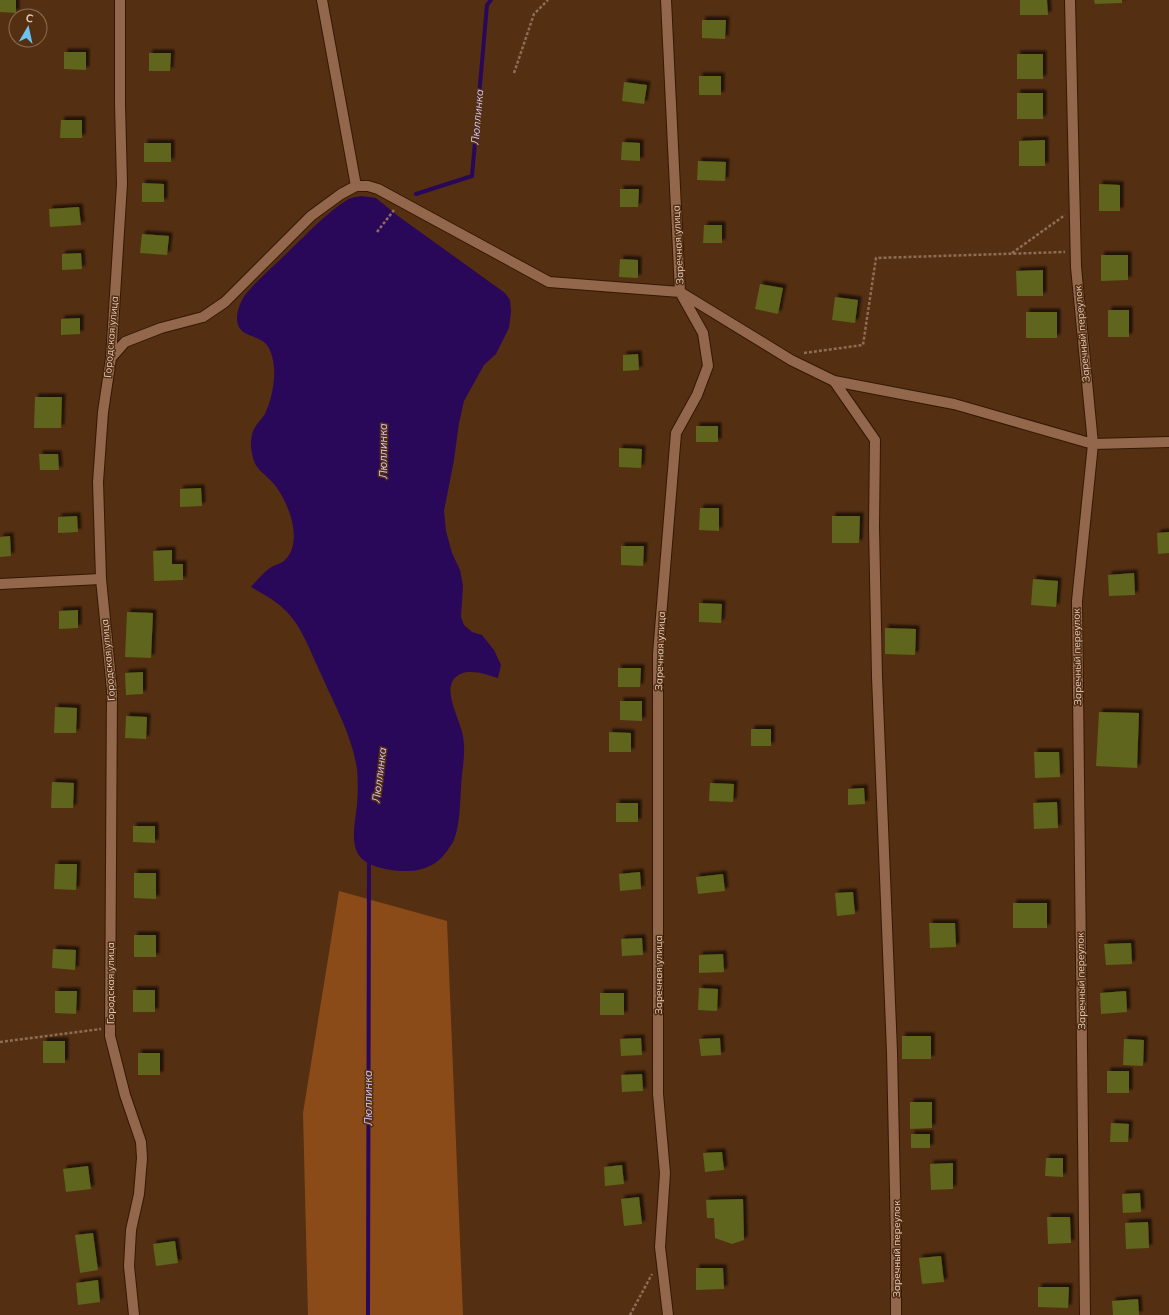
<svg xmlns="http://www.w3.org/2000/svg" width="1169" height="1315" font-family="Mulish,sans-serif">
<style>
.green{fill:#8b4b18}
.water{fill:#2a0859}
.lines{fill:none;stroke-linecap:round;stroke-linejoin:round}
.stream{stroke:#2a0859;stroke-width:4}
.building{fill:#5e651a;filter:url(#shadow)}
.minor-casing{stroke:#341804;stroke-width:12}
.path{stroke:#8d6d55;stroke-width:2.5;stroke-dasharray:3 2;stroke-linecap:butt}
.minor{stroke:#92674b;stroke-width:10}
.labels{text-anchor:middle;dominant-baseline:central;stroke-width:3;stroke-linejoin:round;paint-order:stroke}
.street-label{font-size:10px;fill:#e5cdbe;stroke:#542f12}
.water-label{font-size:11px;font-style:italic;fill:#d2c6fd;stroke:#542f12}
</style>
<defs>
<filter id="shadow"><feDropShadow dx="3.5" dy="-3.5" stdDeviation="1" flood-color="#0009"/></filter>
</defs>
<rect width="100%" height="100%" fill="#542f12"/>
<path class="green" d="M339,891L447,921L463,1315H308L303,1113Z"/>
<path class="water" d="M361,196L376,198L398,216L505,293L510,300L511,312L509,328L496,354L484,365L464,401L459,423L454,460L444,511L446,531L452,553L460,570L463,586L461,617L464,625L472,632L482,635L494,650L501,665L498,678C486,674 464,666 454,679C443,691 461,722 463,736C466,753 462,770 461,787C460,804 460,824 454,840C453,843 451,845 449,848C438,866 422,872 401,871C387,870 366,867 358,854C350,840 356,819 357,804C358,793 358,780 357,769C352,735 334,704 320,672C310,651 303,629 287,612C277,601 263,594 251,587C257,580 263,573 270,568C274,565 280,564 284,561C305,542 288,501 274,484C263,471 255,471 252,453C250,446 251,435 254,429C257,423 262,419 265,414C270,403 273,391 274,379C275,368 273,349 264,342C253,334 237,336 237,318C237,310 241,301 245,295C258,279 275,265 290,250C307,234 327,212 347,200C351,197 357,197 361,196Z"/>
<g class="lines">
<path class="stream" d="M416,194L472,176L487,5L491,0
M368,1315L369,859"/>
</g>
<path class="building" d="M0,0H16V13L0,12Z
M1020,0H1047L1048,15H1020Z
M1094,0H1122V3L1095,4Z
M702,20H726L725,39L702,38Z
M64,52H86V70L64,69Z
M149,53H171L170,71H149Z
M1017,54H1043V79H1017Z
M699,76H721V95H699Z
M624,82L647,85L644,104L622,101Z
M1017,93H1043V119H1017Z
M61,120H82V138H60Z
M1045,140V166H1019V141Z
M622,142L640,143V161L621,160Z
M144,143H171V162H144Z
M698,161L726,162L725,181L697,180Z
M142,183L164,184V202H142Z
M1099,184L1120,185V211H1099Z
M620,189H639L638,207H620Z
M79,207L81,225L50,227L49,209Z
M704,225H722V243H703Z
M142,234L169,236L167,255L140,253Z
M81,253L82,269L62,270V254Z
M1101,255H1128V280L1101,281Z
M620,259L638,260V278L619,277Z
M1043,270V296H1017L1016,271Z
M760,284L783,288L778,314L755,309Z
M835,297L858,300L855,323L832,320Z
M1108,310H1129V337H1108Z
M1026,312H1057V338H1026Z
M80,318V334L61,335V319Z
M638,354L639,370L623,371V355Z
M35,397H62L61,428H34Z
M696,426H718V442H696Z
M619,448L642,449L641,468L619,467Z
M39,454H58L59,470H40Z
M201,488L202,506L180,507V489Z
M700,508H719V531L699,530Z
M77,516L78,532L58,533V517Z
M832,516H860L859,543H832Z
M1169,532V553L1158,554L1157,533Z
M10,536L11,556L0,557V537Z
M621,546H644L643,566L621,565Z
M172,550V564H183V580L154,581L153,551Z
M1134,573L1135,595L1109,596L1108,575Z
M1033,579L1058,581L1056,607L1031,605Z
M699,603L722,604L721,623L699,622Z
M78,610V628L59,629V611Z
M127,612L153,613L151,658L125,657Z
M885,628L916,629L915,655L885,654Z
M618,668H641L640,687H618Z
M143,672V694L126,695L125,673Z
M620,701H642V721L620,720Z
M55,707L77,708L76,733H54Z
M1099,712L1139,713L1137,768L1096,766Z
M126,716L147,717L146,739L125,738Z
M751,729H771V746H751Z
M609,732L631,733V752H609Z
M1034,752H1059L1060,777L1035,778Z
M52,782L74,783L73,808H51Z
M710,783L734,784L733,802L709,801Z
M864,788L865,804L848,805V789Z
M1057,802L1058,828L1034,829L1033,803Z
M616,803H638V822H616Z
M133,826H155V843L133,842Z
M55,864H77L76,890L54,889Z
M640,872L641,889L620,891L619,874Z
M134,873H156V899L134,898Z
M723,874L725,891L698,894L696,877Z
M853,892L855,914L837,916L835,893Z
M1013,903H1047V928H1013Z
M929,923H955L956,947L930,948Z
M134,935H156V957H134Z
M642,938L643,955L622,956L621,939Z
M1131,943L1132,964L1106,965L1104,944Z
M53,949L76,950L75,970L52,968Z
M723,954L724,972L699,973V955Z
M699,988L718,989L717,1011L698,1010Z
M133,990H155V1012H133Z
M55,991H77L76,1014L55,1013Z
M1126,991L1127,1012L1101,1014L1100,993Z
M600,993H624V1015H600Z
M902,1036H931V1059H902Z
M641,1038L642,1055L621,1056L620,1039Z
M720,1038L721,1055L701,1056L699,1039Z
M1124,1039L1144,1040L1143,1066L1123,1065Z
M43,1041H65V1063H43Z
M138,1053H160V1075H138Z
M1107,1071H1129V1093H1107Z
M642,1074L643,1091L622,1092L621,1075Z
M910,1102H932V1128L910,1129Z
M1111,1123L1129,1124L1128,1142H1110Z
M911,1134H930V1148H911Z
M722,1152L724,1170L705,1172L703,1153Z
M1046,1158H1063V1177L1045,1176Z
M953,1163V1189L931,1190L930,1164Z
M622,1165L624,1184L605,1186L604,1167Z
M88,1166L91,1189L66,1192L63,1169Z
M1140,1193L1141,1212L1123,1213L1122,1194Z
M639,1197L642,1224L624,1226L621,1199Z
M743,1199L744,1240L732,1244L715,1238L714,1218H707L706,1200Z
M1047,1217H1070L1071,1243L1048,1244Z
M1148,1222L1149,1248L1126,1249L1125,1223Z
M93,1233L98,1270L80,1273L75,1235Z
M175,1241L178,1263L156,1266L153,1244Z
M941,1256L944,1282L922,1284L919,1258Z
M696,1268H723L724,1289L696,1290Z
M98,1280L100,1302L78,1305L76,1283Z
M1038,1287H1069L1068,1308L1038,1307Z
M1138,1299L1139,1315H1113L1112,1301Z"/>
<g class="lines">
<defs>
<path id="minor" d="M120,0V104L122,184L111,358L103,412L98,482L101,579L112,690L110,1036L125,1095L141,1142L142,1158L139,1194L131,1230L129,1266L134,1315
M322,0L356,186
M666,0L680,292L703,333L708,366L697,395L676,433L658,654V1094L665,1173L660,1247L668,1315
M1070,0L1076,267L1093,444L1077,601L1085,1315
M111,358L125,342L161,328L203,317L225,302L311,216L341,194L356,186H368L378,189L549,282L680,292L791,360L834,381L954,404L1093,444L1169,442
M834,381L875,440L874,527L877,677L892,1052L896,1238V1315
M0,584L101,579"/>
</defs>
<use href="#minor" class="minor-casing"/>
<path class="path" d="M514,73L534,14L548,0
M377,232L394,210
M1012,253L1065,215
M804,353L863,345L876,258L1065,252
M0,1042L101,1029
M630,1315L652,1274"/>
<use href="#minor" class="minor"/>
</g>
<g class="labels">
<g class="street-label">
<text transform="translate(678 245) rotate(-93)">Заречная улица</text>
<text transform="translate(1082 334) rotate(-95)">Заречный переулок</text>
<text transform="translate(111 337) rotate(-85)">Городская улица</text>
<text transform="translate(660 651) rotate(-88)">Заречная улица</text>
<text transform="translate(1077 657) rotate(-91)">Заречный переулок</text>
<text transform="translate(108 660) rotate(-95)">Городская улица</text>
<text transform="translate(658 975) rotate(-90)">Заречная улица</text>
<text transform="translate(1081 981) rotate(-91)">Заречный переулок</text>
<text transform="translate(110 983) rotate(-90)">Городская улица</text>
<text transform="translate(896 1249) rotate(-90)">Заречный переулок</text>
</g>
<g class="water-label">
<text transform="translate(477 117) rotate(-85)">Люллинка</text>
<text transform="translate(383 451) rotate(-90)">Люллинка</text>
<text transform="translate(379 775) rotate(-83)">Люллинка</text>
<text transform="translate(368 1098) rotate(-90)">Люллинка</text>
</g>
</g>
<g transform="translate(28 28) rotate(9)"><circle r="19" fill="#542f12" stroke="#8e6e57"/>
<path d="M0-3L7 15L0 10L-7 15Z" fill="#6cc3f2"/>
<text y="-6" font-size="11" font-weight="bold" text-anchor="middle" fill="#e5cdbe">С</text>
</g>
</svg>
